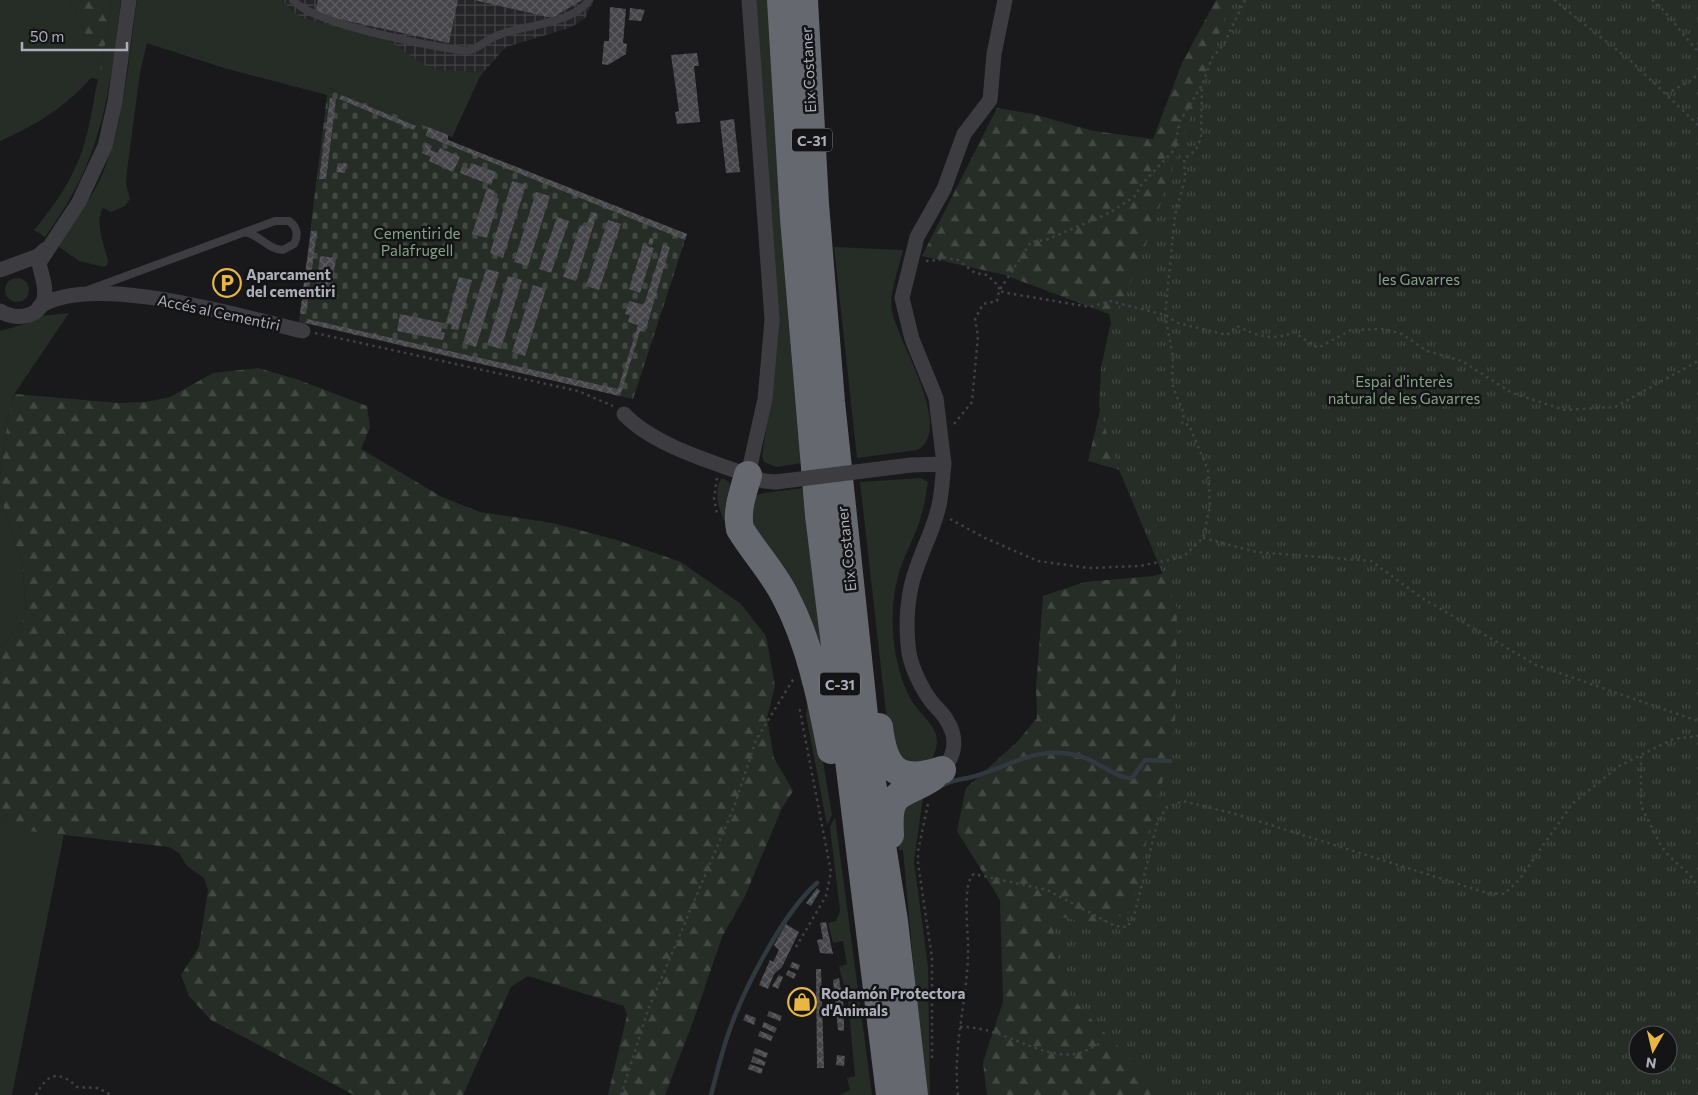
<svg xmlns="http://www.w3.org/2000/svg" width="1698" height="1095" font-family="Commissioner,sans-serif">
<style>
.industrial{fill:url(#industrial-grid)}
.grass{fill:#252d26}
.forest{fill:url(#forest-firs);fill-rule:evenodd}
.cemetery{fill:url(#cemetery-stones)}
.park{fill:url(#park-tufts);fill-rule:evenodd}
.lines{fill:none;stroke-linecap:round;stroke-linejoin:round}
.stream{stroke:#313940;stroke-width:4.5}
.building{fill:url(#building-cross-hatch)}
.path{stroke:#404146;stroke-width:2.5;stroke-dasharray:2.5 4;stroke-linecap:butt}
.lane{stroke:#3c3c41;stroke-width:8}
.street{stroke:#3c3c41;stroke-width:15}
.highway{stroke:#666870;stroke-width:28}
.street-bridge{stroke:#3c3c41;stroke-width:15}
.labels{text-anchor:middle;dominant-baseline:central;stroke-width:5;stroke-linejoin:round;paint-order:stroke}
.shield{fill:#141416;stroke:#7e8088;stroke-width:1}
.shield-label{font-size:14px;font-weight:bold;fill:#acafb9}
.street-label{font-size:15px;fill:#acafb9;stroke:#141416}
.park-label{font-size:15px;fill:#84a387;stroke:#141416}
.poi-label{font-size:15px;font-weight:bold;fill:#acafb9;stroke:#141416;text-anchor:start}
</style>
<defs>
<pattern id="industrial-grid" width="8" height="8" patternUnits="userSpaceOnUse" patternTransform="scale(1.25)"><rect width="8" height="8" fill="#252528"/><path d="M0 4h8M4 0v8" fill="none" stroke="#424245"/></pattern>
<pattern id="forest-firs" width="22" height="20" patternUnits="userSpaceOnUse" patternTransform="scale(1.25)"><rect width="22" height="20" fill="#252d26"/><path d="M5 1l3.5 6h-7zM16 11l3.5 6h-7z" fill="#424943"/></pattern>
<pattern id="cemetery-stones" width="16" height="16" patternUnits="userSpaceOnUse" patternTransform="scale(1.25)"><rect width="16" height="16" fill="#252d26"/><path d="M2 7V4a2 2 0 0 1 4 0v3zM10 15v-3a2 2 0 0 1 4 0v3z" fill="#424943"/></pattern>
<pattern id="park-tufts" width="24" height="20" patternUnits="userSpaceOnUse" patternTransform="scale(1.25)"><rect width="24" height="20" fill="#252d26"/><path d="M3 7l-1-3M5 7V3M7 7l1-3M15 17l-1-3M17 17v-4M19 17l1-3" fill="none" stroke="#424943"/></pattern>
<pattern id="building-cross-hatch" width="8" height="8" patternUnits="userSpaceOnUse" patternTransform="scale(1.25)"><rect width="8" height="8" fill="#46464a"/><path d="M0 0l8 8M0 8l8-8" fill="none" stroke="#5e5e62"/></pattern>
</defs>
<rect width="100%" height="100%" fill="#19191b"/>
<path class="industrial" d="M144,0H594L585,18L580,22L569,28L506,47L480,76L452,137L329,88L328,95L228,69L147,43Z"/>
<path class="grass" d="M0,0H70L101,69L112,0H121C109,95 104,157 45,237L34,230C54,206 72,180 82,151C90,128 93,102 98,79L91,78C64,108 36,125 0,141Z
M137,0H282L293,12L303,18L390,41L424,65L439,70L478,72L486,69L480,76L452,137L329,88L328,95L228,69L147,43L140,73L127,171L126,184L130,199L125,206L111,212L103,208C94,222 105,246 108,261L107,265L104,267L79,261L58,246C74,221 93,198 104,170C125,117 129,56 137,0Z
M755,0H768L802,463L776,467L764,462L762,456L771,398Z
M834,247L903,250C899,268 889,292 892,311C898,343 954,427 918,450L857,458Z
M5 290a12 12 0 1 1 24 0a12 12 0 1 1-24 0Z
M69,313L15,393L10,405L0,477V331L28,323L40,316Z
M921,478L928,482C926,494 924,508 920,520C914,539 903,557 898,577C891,602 891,630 896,656C899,672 905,690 913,703C927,723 946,731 932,759L909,767L890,748L860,482Z
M721,479H725L730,484L725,506L728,526L732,534L772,588L783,609L793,635L806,687L802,686C796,660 793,632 781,608C765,577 701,513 721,479Z
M803,488L823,661L752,531L749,503L757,495L764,493Z
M0,495L23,568L26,617L0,648Z
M810,704L821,750L832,815L827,825L806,715L807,706Z
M924,790L914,861L928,967L930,1095H925L903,850H899L897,827L899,805Z
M835,817L872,1095H839L850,1090L847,1078L855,1076L848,1001L839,967L847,964L843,941L833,943L828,923L836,921L840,911L830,827Z
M0,818L21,830L64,834L12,1095H0Z"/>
<path class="forest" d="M70,0H112L101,70Z
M1216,0H1670L1698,1095H987L983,1062L1003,1002L1000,900L957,831L966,788L1017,742L1037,718L1036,688L1043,596L1085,582L1153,576L1189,567L1141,476L1088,461L1116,343L1109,314L1005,275L922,256L997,108L1033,114L1094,131L1153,139L1182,63ZM1638,1035H1668V1065H1638Z
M258,368L299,380L367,406L370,427L361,449L442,497L480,512L553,523L617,540L681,562L741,604L766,636L775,686L767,718L774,758L793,791L782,808L745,896L722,937L694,1019L665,1095H608L627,1015L624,1006L528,976L511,987L463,1095H354L211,1020L189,996L181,975L199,947L208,890L204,878L187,866L179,853L169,847L20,830L0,818V648L26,617L23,568L0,495V477L10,405L15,394L119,403L146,402L170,397L213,373Z"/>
<path class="cemetery" d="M328,88L448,135V141L687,234L633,399L299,322Z"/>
<path class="park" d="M1231,0H1698V1095H1167L1085,1013L1063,985L1050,915L1092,923L1127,914L1139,884L1147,838L1168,761L1175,725L1177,608L1112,453L1099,405L1101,368L1110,326L1134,275L1152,228ZM1638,1035H1668V1065H1638Z"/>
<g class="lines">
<path class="stream" d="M943,785C952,780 959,780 968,778C1009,768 1035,744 1080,756C1095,760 1119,780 1132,778L1145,760L1170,761
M711,1095C717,1073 722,1050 730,1029C745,986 784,912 817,883"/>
</g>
<path class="building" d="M318,0H458L449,43L315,14Z
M474,0H582L552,18Z
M610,7L626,9L623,43L627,44L626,54L608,65L602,64L604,41H609Z
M630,8L645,10L641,21L629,20Z
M697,53L699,66H694L700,122L677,124L675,112L679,111L671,55Z
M341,95L416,126L414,130L339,99Z
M330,98L336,99L326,179H319Z
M734,119L740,172L726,173L720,121Z
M428,127L448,135V140L687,234L685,240L426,136Z
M426,143L432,146L430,150L438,153L440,148L460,157L453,172L429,161L431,157L422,153Z
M338,163L346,164L345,173L336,172Z
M471,163L496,172L491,185L460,173L462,167L469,169Z
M512,181L526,185L503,258L490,253Z
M487,188L495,191L493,197L499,199L487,238L472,234Z
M536,192L550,196L528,266L514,262Z
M591,212L597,214L576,281L563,277L580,225L586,227Z
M557,217L569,221L551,273L539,269Z
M608,220L621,224L599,290L586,286Z
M311,231H317L306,314H300Z
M650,238L654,239L652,245L648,244Z
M643,245L654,248L640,293L629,289Z
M663,245L670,247L645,332L640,331L620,396L306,323L307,319L618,389L638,325L628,322L630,315L625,314L629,301L644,305Z
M320,256L336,258L331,292L316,290Z
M486,269L499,272L476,347L463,343Z
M508,276L522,280L501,349L487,345Z
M459,277L472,280L458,330L451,329L452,325L446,323Z
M533,285L546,289L525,356L512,352Z
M400,314L443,323L441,332L445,333L443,340L397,331Z
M817,888L820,891L811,906L806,903Z
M826,922L833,954L820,953L819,948L817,940L823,939L820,923Z
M786,924L799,932L782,967L774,974L768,989L759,985L770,960L773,962L779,950L774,945Z
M792,962L800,965L798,970L790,967Z
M816,969H821L824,1068H817Z
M788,970L796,974L794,979L786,975Z
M779,975L783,977L778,989L772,986Z
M839,978L844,1008V1031L838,1030L833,980Z
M769,1011L782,1016L780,1021L767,1016Z
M746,1014L756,1018L754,1025L743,1020Z
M764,1022L777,1028L775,1033L762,1027Z
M760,1031L773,1036L771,1041L758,1036Z
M755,1048L768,1053L766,1058L753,1053Z
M837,1055L845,1056L844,1066L836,1065Z
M753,1056L766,1062L764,1066L751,1062Z
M750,1064L763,1069L761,1074L748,1069Z"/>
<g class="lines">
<path class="path" d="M1554,0L1632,62L1698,125
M1652,0C1670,14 1682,35 1698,51
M1666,94L1692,80L1698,74
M926,261L939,260L941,257L958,260L975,273L987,275L999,286V291L1007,293L1090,307L1110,301L1165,315L1178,323L1227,335L1237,326C1256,335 1273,342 1293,332L1318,348L1351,330L1384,329L1402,334L1427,351L1462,361L1512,393L1565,410L1615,407L1698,361
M315,333L578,391L613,406
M954,424L972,402L978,336L975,319L983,304L997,301L999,291L1031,242L1046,240L1107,214L1134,197L1142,184L1174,150L1180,121L1202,85L1212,58L1224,44L1245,0
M717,478L714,498L717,514
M950,519L985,538L1038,561L1089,568L1140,566L1183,557L1203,538L1210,506L1208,470L1189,425L1182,424L1184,414L1172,384L1173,357L1165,315L1175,215L1185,179L1184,159L1196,150L1201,137L1202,85
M1203,538L1256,552L1371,561L1422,598L1536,665L1698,721
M1641,756V806L1660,844L1669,856L1690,875L1698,887
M928,804L918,851V863L932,958V1059
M796,947L826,896L831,872L799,706
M960,1027C1003,1026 1037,1059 1076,1054C1085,1052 1093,1047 1101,1043
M36,1095C47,1073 59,1070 77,1087L98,1088L111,1095
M621,1095L648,1010L734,807L756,740L794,678
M958,1095C952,1045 969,995 968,945C968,930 962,882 974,874L1047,890L1115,926L1128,927L1135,912L1157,824L1166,808L1183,801L1239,815L1487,893L1504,894L1519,880L1572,804L1619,766L1673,739L1698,736"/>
<path class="lane" d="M293,0C312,24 430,46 465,51C477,50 485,41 496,36C521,25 574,24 589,0
M88,290L275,221H289C297,227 299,235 294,244L283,250C267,249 260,235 245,232"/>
<path class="street" d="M0,270L38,256L46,249
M39,307C92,271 242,317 303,331
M0,311C15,320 38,319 44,299C47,287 41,274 39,263L79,202L105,146L115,102L129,0
M624,414C656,448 721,464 764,481L776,482
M944,464L936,398L912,339L902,298L917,237L944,189L964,134L990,100L994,54L1005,0
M911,465L944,464C942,481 942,498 937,513C932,532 923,549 917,567C907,592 905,626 909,653C912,669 922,689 931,701C936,708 942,712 946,719C958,737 956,755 942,770
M748,475L765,399L772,320L749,0"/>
<path class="highway" d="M781,0L794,218L819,515L890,1095
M804,0L815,204L831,402L869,763L894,921L914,1095
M748,475C743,493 736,510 740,529C754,552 773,572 785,596C810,643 821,698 831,750
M879,727C884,769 897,785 942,770
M890,835C887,787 901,798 933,777"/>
<path class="street-bridge" d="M776,482L911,465"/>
</g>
<defs>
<symbol id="parking-ring" viewBox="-11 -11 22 22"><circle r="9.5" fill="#141416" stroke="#e8b743" stroke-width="1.5"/><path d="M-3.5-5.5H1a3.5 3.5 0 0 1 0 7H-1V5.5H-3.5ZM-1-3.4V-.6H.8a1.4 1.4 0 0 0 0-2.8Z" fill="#e8b743"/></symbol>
<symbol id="shop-ring" viewBox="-11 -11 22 22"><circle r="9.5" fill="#141416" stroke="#e8b743" stroke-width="1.5"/><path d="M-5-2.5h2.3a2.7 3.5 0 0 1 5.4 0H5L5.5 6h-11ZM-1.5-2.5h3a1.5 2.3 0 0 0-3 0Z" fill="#e8b743"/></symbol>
</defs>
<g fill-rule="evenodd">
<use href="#parking-ring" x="211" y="267" width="32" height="32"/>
<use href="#shop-ring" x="786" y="986" width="32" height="32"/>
</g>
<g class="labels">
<g class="shield">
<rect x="792" y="128.5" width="40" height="23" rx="4"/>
<rect x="820" y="672.5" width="40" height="23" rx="4"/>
</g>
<g class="shield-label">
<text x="812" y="140">C-31</text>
<text x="840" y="684">C-31</text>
</g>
<g class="street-label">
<text transform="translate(808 70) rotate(-93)">Eix Costaner</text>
<text transform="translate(219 312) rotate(12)">Accés al Cementiri</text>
<text transform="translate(846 549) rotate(-96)">Eix Costaner</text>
</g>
<g class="park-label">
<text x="417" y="233">Cementiri de<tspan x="417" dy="17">Palafrugell</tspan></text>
<text x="1419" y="279">les Gavarres</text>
<text x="1404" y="381">Espai d'interès<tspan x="1404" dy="17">natural de les Gavarres</tspan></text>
</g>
<g class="poi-label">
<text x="246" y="274">Aparcament<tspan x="246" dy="17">del cementiri</tspan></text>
<text x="821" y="993">Rodamón Protectora<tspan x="821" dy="17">d'Animals</tspan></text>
</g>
</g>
<g transform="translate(1653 1050) rotate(188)"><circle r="24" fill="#141416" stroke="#515257"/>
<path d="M0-4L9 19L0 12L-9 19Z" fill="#e8b743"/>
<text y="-8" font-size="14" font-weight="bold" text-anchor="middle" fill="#acafb9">N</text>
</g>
<path d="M22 42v8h105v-8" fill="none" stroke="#acafb9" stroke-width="2.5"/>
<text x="30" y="42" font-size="15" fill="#acafb9" stroke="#141416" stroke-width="4" paint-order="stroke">50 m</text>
</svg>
